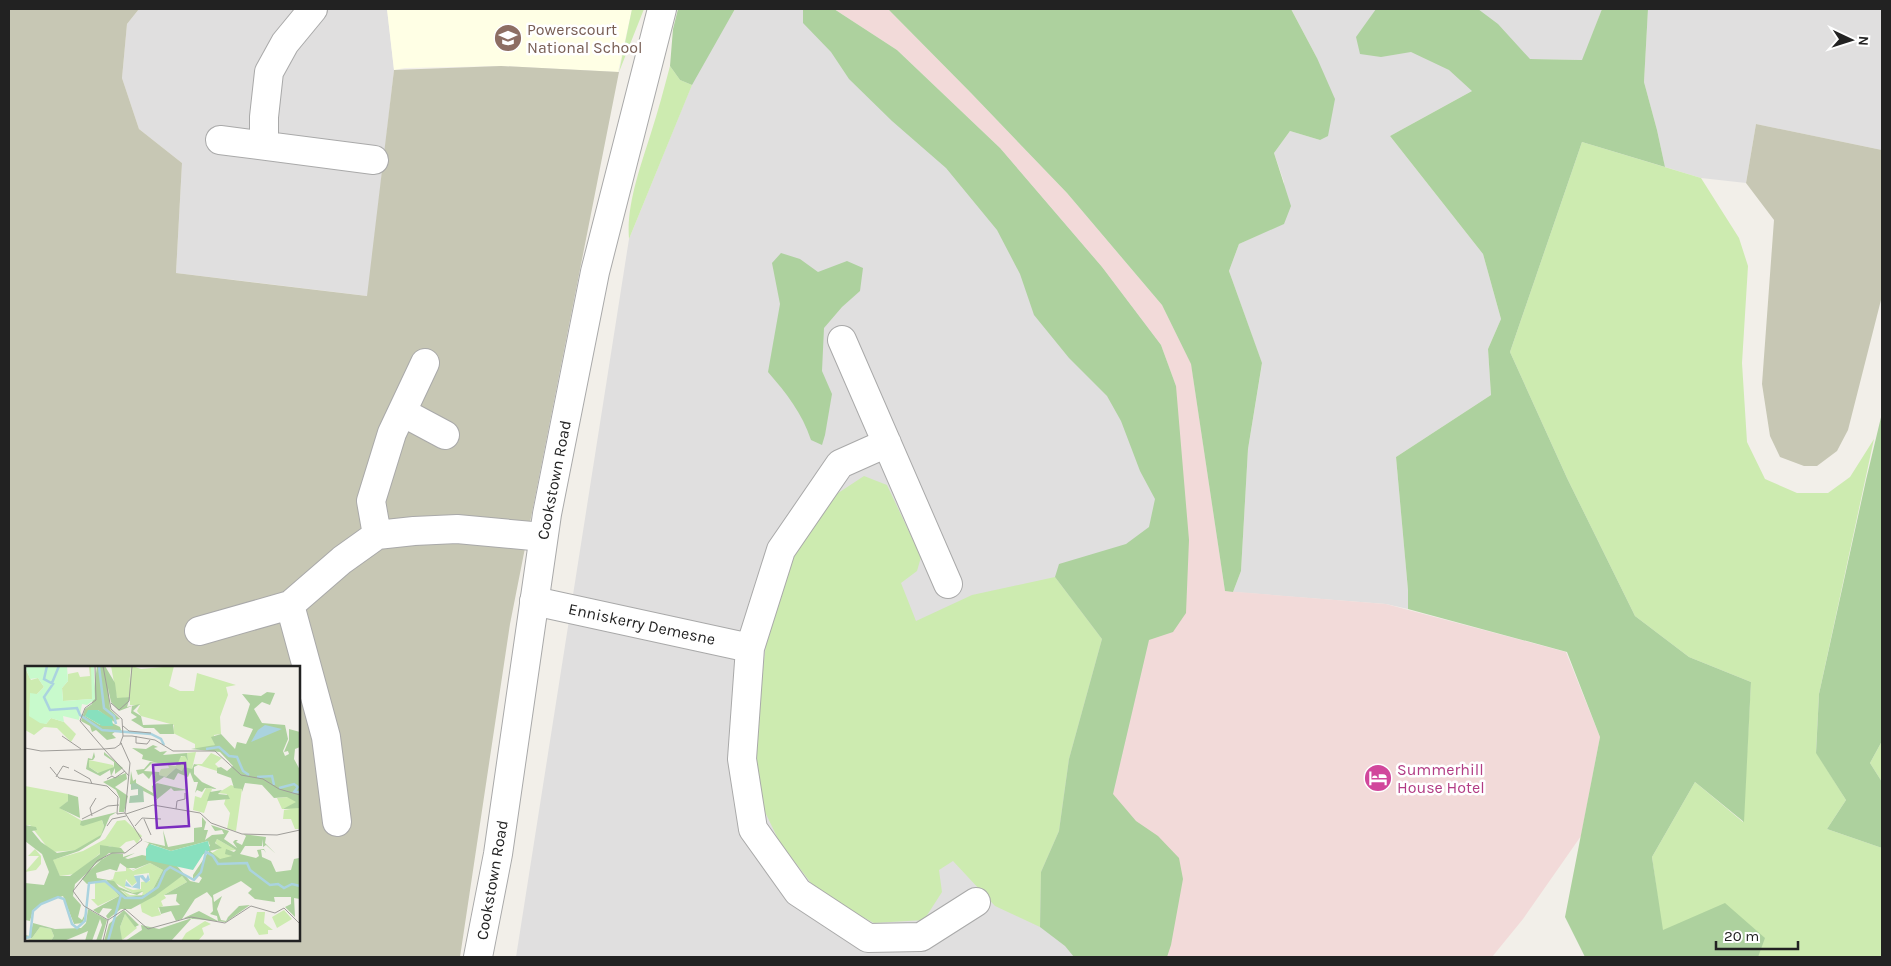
<svg xmlns="http://www.w3.org/2000/svg" width="1891" height="966" font-family="Karla,sans-serif">
<style>
.residential{fill:#e0dfdf}
.commercial{fill:#f2dad9}
.education{fill:#ffffe5}
.construction{fill:#c7c7b4;fill-rule:evenodd}
.grass{fill:#cdebb0}
.forest{fill:#add19e}
.lines{fill:none;stroke-linecap:round;stroke-linejoin:round}
.minor-casing{stroke:#a9a9a9;stroke-width:30}
.tertiary-casing{stroke:#a9a9a9;stroke-width:30}
.minor{stroke:#fff;stroke-width:28}
.tertiary{stroke:#fff;stroke-width:28}
.labels{text-anchor:middle;dominant-baseline:central;stroke-width:5;stroke-linejoin:round;paint-order:stroke}
.education-label{font-size:16px;fill:#785e54;stroke:#fff;text-anchor:start}
.street-label{font-size:16px;fill:#222;stroke:#fff}
.hotel-label{font-size:16px;fill:#b23c85;stroke:#fff;text-anchor:start}
.inset-river{fill:none;stroke:#aad3df;stroke-width:2.5}
.inset-road{fill:none;stroke:#9f9d99;stroke-width:1}
.view{fill:#7b2cbf;fill-opacity:0.15;stroke:#7b2cbf;stroke-width:2.5}
.inset-edge{fill:none;stroke:#222;stroke-width:2.5}
</style>
<rect width="100%" height="100%" fill="#f2efe9"/>
<path class="residential" d="M139,9H387L394,70L368,296L176,273L182,163L139,129L122,78L127,24Z
M735,9H834L1000,148L1102,267L1161,345L1173,632L1087,957H516L629,239L695,77Z
M1291,9H1602L1583,60L1530,59L1390,136L1483,254L1501,319L1488,349L1491,395L1396,457L1408,590V609L1386,604L1233,592L1241,571L1248,449L1262,364L1229,271L1239,244L1284,223V182L1274,153L1290,131L1320,140L1317,58Z
M1648,9H1882V150L1756,124L1746,183L1701,178L1665,167L1657,130L1644,82Z"/>
<path class="commercial" d="M834,9L889,10L971,93L1067,193L1162,305L1191,363L1225,591L1386,604L1566,652L1600,737L1581,836L1523,919L1492,957H1087L1113,794L1149,639L1173,632L1176,386L1161,345L1102,267L1000,148L897,50Z"/>
<path class="education" d="M387,9H632L618,72L501,66L405,68L394,70Z"/>
<path class="construction" d="M9,9H139L127,24L122,78L139,129L182,163L176,273L367,296L394,70L501,66L619,72L510,624L460,957H9ZM26,667H299V940H26Z
M1756,124L1882,150V296L1848,430L1837,451L1817,466H1804L1780,457L1770,436L1762,384L1774,220L1746,183Z"/>
<path class="grass" d="M632,9H644L619,72Z
M670,66L680,80L692,85L629,239C626,205 641,165 651,133C658,111 664,89 670,66Z
M1582,142L1701,178L1739,238L1748,266L1742,363L1747,442L1765,479L1797,493H1828L1850,477L1874,439L1819,694L1816,752L1846,800L1827,829L1882,848V957H1716L1662,930L1652,857L1695,782L1743,822L1751,682L1689,657L1635,616L1567,478L1510,352Z
M864,476L887,485L921,557L917,571L901,583L916,621L972,595L1055,577L1102,639L1069,759L1059,831L1041,872L1040,927L995,906L953,861L939,870L942,892L924,920L874,923L820,895L779,841L754,789L755,734L766,644L792,558L829,499Z
M1882,741V782L1870,763Z"/>
<path class="forest" d="M678,9H735L692,85L680,80L670,66L673,29Z
M803,9H834L897,50L1000,148L1102,267L1161,345L1176,386L1189,540L1186,613L1173,632L1149,640L1113,794L1136,821L1158,836L1179,858L1183,879L1171,945L1167,957H1074L1065,946L1040,927L1041,872L1059,831L1069,759L1102,639L1055,577L1059,564L1126,544L1149,527L1155,499L1140,471L1121,421L1107,396L1069,358L1034,315L1020,274L997,230L946,168L892,121L849,79L831,52L803,23Z
M890,9H1291L1317,58L1335,99L1328,136L1320,140L1290,131L1274,153L1291,206L1284,224L1239,244L1229,271L1262,363L1248,449L1241,571L1233,592L1225,591L1191,364L1162,305L1067,193L971,93L889,10Z
M1376,9H1478L1498,24L1530,59L1582,60L1602,9H1648L1644,82L1657,130L1665,167L1582,142L1510,352L1567,478L1635,616L1689,657L1751,682L1744,822L1695,782L1652,857L1663,930L1725,903L1765,938L1758,957H1585L1565,917L1600,737L1567,652L1408,609V590L1396,457L1491,395L1488,349L1501,319L1483,254L1390,136L1472,91L1449,70L1411,52L1381,57L1360,54L1356,37Z
M781,253L800,259L818,272L847,261L863,268L860,291L842,307L824,328L822,371L832,394L825,435L822,445L811,440C802,413 787,394 768,372L780,304L772,263Z
M1882,413V741L1870,763L1882,782V848L1827,829L1846,800L1816,753L1819,694L1866,480Z"/>
<g class="lines">
<defs>
<path id="minor" d="M220,140L374,160
M264,145V117L269,72L285,43L313,9
M842,340L948,584
M402,412L445,435
M377,535L371,501L392,433L425,363
M534,601L750,648L742,759L753,829L798,892L868,938L921,937L976,902
M290,605L326,737L337,822
M199,631L290,605L342,560L377,535L414,531L457,529L543,537
M750,648L781,550L840,464L887,443"/>
<path id="tertiary" d="M478,957L498,854L547,514L595,272L662,9"/>
</defs>
<use href="#minor" class="minor-casing"/>
<use href="#tertiary" class="tertiary-casing"/>
<use href="#minor" class="minor"/>
<use href="#tertiary" class="tertiary"/>
</g>
<defs>
<symbol id="school-disc" viewBox="-11 -11 22 22"><circle r="9.5" fill="#8d6e63" stroke="#fff"/><path d="M0-5L7-2L0 1L-7-2ZM-4 1L0 2.5L4 1V4Q0 6-4 4Z" fill="#fff"/></symbol>
<symbol id="hotel-disc" viewBox="-11 -11 22 22"><circle r="9.5" fill="#d1479c" stroke="#fff"/><path d="M-6-4.5h1.5V1H6V5H4.5V3h-9V5H-6ZM-4 0a1.8 1.8 0 1 1 3.6 0ZM.5 0V-2.5h3Q6-2.5 6 0Z" fill="#fff"/></symbol>
</defs>
<g fill-rule="evenodd">
<use href="#school-disc" x="492" y="22" width="32" height="32"/>
<use href="#hotel-disc" x="1362" y="762" width="32" height="32"/>
</g>
<g class="labels">
<g class="education-label">
<text x="527" y="29">Powerscourt<tspan x="527" dy="18">National School</tspan></text>
</g>
<g class="street-label">
<text transform="translate(554 480) rotate(-79)">Cookstown Road</text>
<text transform="translate(642 624) rotate(12)">Enniskerry Demesne</text>
<text transform="translate(492 880) rotate(-80)">Cookstown Road</text>
</g>
<g class="hotel-label">
<text x="1397" y="769">Summerhill<tspan x="1397" dy="18">House Hotel</tspan></text>
</g>
</g>
<g transform="translate(25 666)">
<rect width="275" height="275" fill="#f2efe9"/>
<path d="M59,0H66L67,4V33L38,35L37,22L43,15V8L53,6L55,11L65,10L64,1ZM86,0H106L104,20L107,0L116,3L149,0L144,20L155,25H169L172,7L211,19L201,21L203,29L195,51L196,68L189,69L190,79L178,84L170,82V78L148,67L149,59L116,50L112,45L115,39H105V23V31L92,33ZM0,2L6,14L13,12L19,21L12,28L5,50L21,58L26,52L39,56L51,68L46,76L32,62L19,61L9,69L0,64ZM171,86L167,103L157,105L151,102L141,111L133,109L136,103L144,102L143,99L151,100L155,91L161,89L163,95L162,87ZM186,87L197,92L190,98L194,102L192,105L170,98H177ZM64,94L88,99L89,101L75,108L64,101ZM206,119L217,123L211,165L202,163L205,147L199,138L202,128L193,127ZM0,120L43,128V135L35,142L57,155L76,152L79,160L76,170L54,184L26,186L5,159H0ZM181,122L187,123L179,147L168,144L170,130L176,132ZM263,131L275,136V163H270L266,153H258L259,144L266,143H257L252,132ZM100,154L117,170L112,178L109,174L101,176L93,183L84,180L50,208L35,210L27,194L58,185L80,173L92,155ZM192,173L211,184L202,185V188L208,190L197,196L187,187L195,182L190,176ZM10,183L16,190V198L11,204L0,206L14,190H3ZM125,197L138,204L128,223L119,229L103,231L95,223L105,229H117L118,226L108,227L85,214L88,213L90,206L101,205V200L108,205ZM124,207L125,215L116,216V223L108,224L100,221L101,213L107,220L112,216L109,209ZM157,210L162,216L139,229L141,232L136,235L138,240L133,242L136,249L127,251L117,246L115,236ZM76,215L83,217L94,230L73,240L66,233H70V217ZM259,244L267,253L252,262L247,251ZM232,246H240L239,257L248,264H243V268L234,269L229,260ZM100,248L112,262L96,275L95,261ZM180,255L186,258L177,262L179,268L173,275H156L161,267ZM15,261L26,263L29,270L26,275H0L7,272Z" fill="#cdebb0" fill-rule="evenodd"/>
<path d="M72,0H80L90,17L92,32L105,31L102,41L115,38L108,45L116,50L118,59L148,58L149,68H135L129,62H119L106,54L112,51L106,47L107,40L94,45L86,36L83,22L85,43L95,53L90,54L92,58L73,44H67L60,50L75,59L87,57L95,61L97,67L91,65L87,68L91,72L82,74L71,64L67,66L65,60L56,55L60,43L67,38ZM242,26L250,27L245,39L237,36L229,43L237,57L260,59L263,73L258,85L260,90L264,88L263,85L259,86L264,74V63L275,66V81L270,83L269,93L275,104L274,142L258,143L271,136L262,131L249,132L237,119L220,117L217,126V123L209,122L206,112L192,107V102L196,101L202,105L208,100L195,86L166,83L190,79L186,71L196,68L210,83L212,76L221,78L228,63L218,60L225,38L217,28L236,30ZM128,79L133,81L129,82L135,86L142,85L138,89L162,87L163,95L160,90H156L153,97L156,96V99L127,97L119,105L134,106V109L141,111L151,102L157,105L159,101L167,103L169,98L173,99L169,101V108L177,116L192,123L180,122L177,126L172,124L170,127L173,116H169L165,106L163,111L153,107L149,114L139,111L130,117V109L127,108L124,113L118,107L113,109L111,104L119,103L125,96L133,97L117,93L118,89L107,82L121,83ZM69,86L70,91L68,94H64V101L73,107L89,101V96L79,89V86L98,102L90,108V102L86,110L85,104L75,110L61,103L63,92L67,93ZM106,105L108,115L111,113V117L128,127L127,120L132,117L162,124L149,125L146,122L130,135L132,132L105,118ZM101,107L102,113L90,121L103,130L99,146H94L95,133L91,124L78,116ZM197,124L193,128L203,129L205,133L182,135L185,126ZM43,128L53,131L55,152L34,142L43,135ZM92,146L85,150L79,164L75,172L54,185L28,194L35,210H45L75,188V179L96,182L100,187H84L50,218L48,230L56,239L53,251L57,254L60,248L58,257L49,258L38,230L16,238L8,244L5,255L0,254V217L19,219L24,206L17,188L0,175V159L11,161L12,164L7,165L16,176L32,187L50,184L76,169L79,160L77,154L58,160L55,159L56,155ZM177,151L181,156L179,164H183L180,174L187,169L199,168L197,164L190,165L186,159L204,165L199,173L212,182L208,176L210,174H213L211,176L217,179L221,170L218,168L241,171L240,177L251,188L241,179L238,181V173L237,180H220L215,188L231,192L234,190L232,184L239,183L241,187L239,184H236L237,191L246,195L251,206L266,204L269,193L274,192L275,233L269,232L270,251L260,241L266,238V231H249L250,236L230,233L223,227L227,223L216,215L188,229L189,236L197,230L192,243L196,254L201,255L203,251L214,240L225,239L201,256L159,252L174,245L193,255L192,250L185,248L188,245L187,232L182,226L170,233L157,253L151,255L146,245L136,248L134,241L155,239L151,235L152,228L139,229L162,216L157,210L130,230L106,243H96L83,253L81,250L87,243L78,242L74,248L68,244L94,230L81,214L62,218L57,213L70,198L87,187L98,188V191L110,187L100,192L103,193L117,189L136,193L139,189L143,192L146,186L160,190L159,192L165,188L168,191L152,200L165,215L174,217L177,212L173,209L168,213V209L184,185L173,191L170,186L185,180L183,175L146,185L126,178L121,183L124,177L118,175L140,180L138,164L143,181L169,176V162L177,161ZM192,173L211,184L209,186L201,183L200,188L207,190L195,193L185,185L197,182L190,177ZM95,197L102,202H111L105,205L125,197L138,204L128,223L119,229L103,231L95,224L112,229L118,225L108,227L94,221L89,215L72,212L71,207L85,203L92,205ZM63,243L82,254L76,275H71L77,259L75,253L67,275H60L63,265L39,275H26L29,270L26,263L15,261L7,272L0,273V269L5,270L8,257L30,263L56,262L61,257ZM99,244L114,259L110,261L100,248L95,261L97,274L79,275L84,258ZM167,252L146,275H100L117,264L116,259L134,263Z" fill="#add19e" fill-rule="evenodd"/>
<path d="M110,117L118,122L119,136L104,137L105,130L113,129V123L106,124V118Z" fill="#aacbaf"/>
<path d="M0,0H42L43,15L37,22L38,35L67,33L66,0H69L70,33L62,39L57,38L54,54L38,50L39,56L26,52L21,58L15,57L4,50L5,27L12,28L19,21L13,12L5,13Z" fill="#c8facc"/>
<path d="M63,44H73L87,53L88,60H77L60,50ZM183,175L185,184L179,187L168,204L121,194V183L125,178L146,185Z" fill="#88e0be"/>
<path d="M240,59L257,63L226,76L233,64ZM118,209L121,213L123,208L125,214L121,217L115,211V223L100,220L101,215L107,221L112,217L109,210Z" fill="#aad3df"/>
<path class="inset-river" d="M22,0L19,13L28,18L19,31L25,44L52,42L55,49L77,64L126,68L136,73L139,79M74,0L79,42L89,50L91,58M27,17L34,0M181,83L194,81L204,90L212,91L218,105L224,109M232,111L247,110L249,119M254,122L269,118L273,121L269,126H275M0,272L5,271L8,245L16,238L33,231L39,233L47,258L52,262L60,255L64,217L80,215L100,232H117L133,221L140,205L145,201L169,214L176,206L181,186L188,190L193,198L222,197L225,204L245,219L253,218L259,222L267,218L275,220M83,275L96,229"/>
<path class="inset-road" d="M70,0L71,34L60,42L55,55L79,83L90,82L97,77M78,0L86,43L97,53L98,70M86,37L94,44L104,35L107,0M98,60L104,65L126,67M37,70L56,83M111,70V77L122,78L125,74M95,78L98,70H107L130,74L148,85H190L216,109L238,113L254,123L275,129M0,82L16,85L79,83L104,110M25,101L34,112L82,120L93,131L92,148L100,147M49,104L65,113L67,118M31,111L38,100L44,102M82,113L87,110L90,112L100,105M151,143L152,135L160,133V127M101,148L128,139L175,147L186,157L217,168L252,169L275,164M67,150L65,142L71,132M57,153L83,140L94,139M119,153L126,169M82,160L87,153L101,150M110,160L117,152L136,153M83,254L100,243L123,263L166,251L200,257L226,240L250,247L259,242L275,258M78,275L83,254L59,240L48,225L72,195L87,187H100L117,174L100,147L105,97L96,77"/>
<path class="view" d="M160,97L164,160L132,162L128,99Z"/>
<rect width="275" height="275" class="inset-edge"/>
</g>
<rect width="1891" height="966" fill="none" stroke="#222222" stroke-width="20"/>
<g transform="translate(1851 40) rotate(94)" stroke="#ffffff" stroke-width="4" paint-order="stroke">
<path d="M0-4L9 19L0 12L-9 19Z" fill="#222222"/>
<text y="-8" font-size="14" font-weight="bold" text-anchor="middle" fill="#222222">N</text>
</g>
<path d="M1716 941v8h82v-8" fill="none" stroke="#222222" stroke-width="2.5"/>
<text x="1724" y="941" font-size="15" fill="#222222" stroke="#ffffff" stroke-width="4" paint-order="stroke">20 m</text>
</svg>
